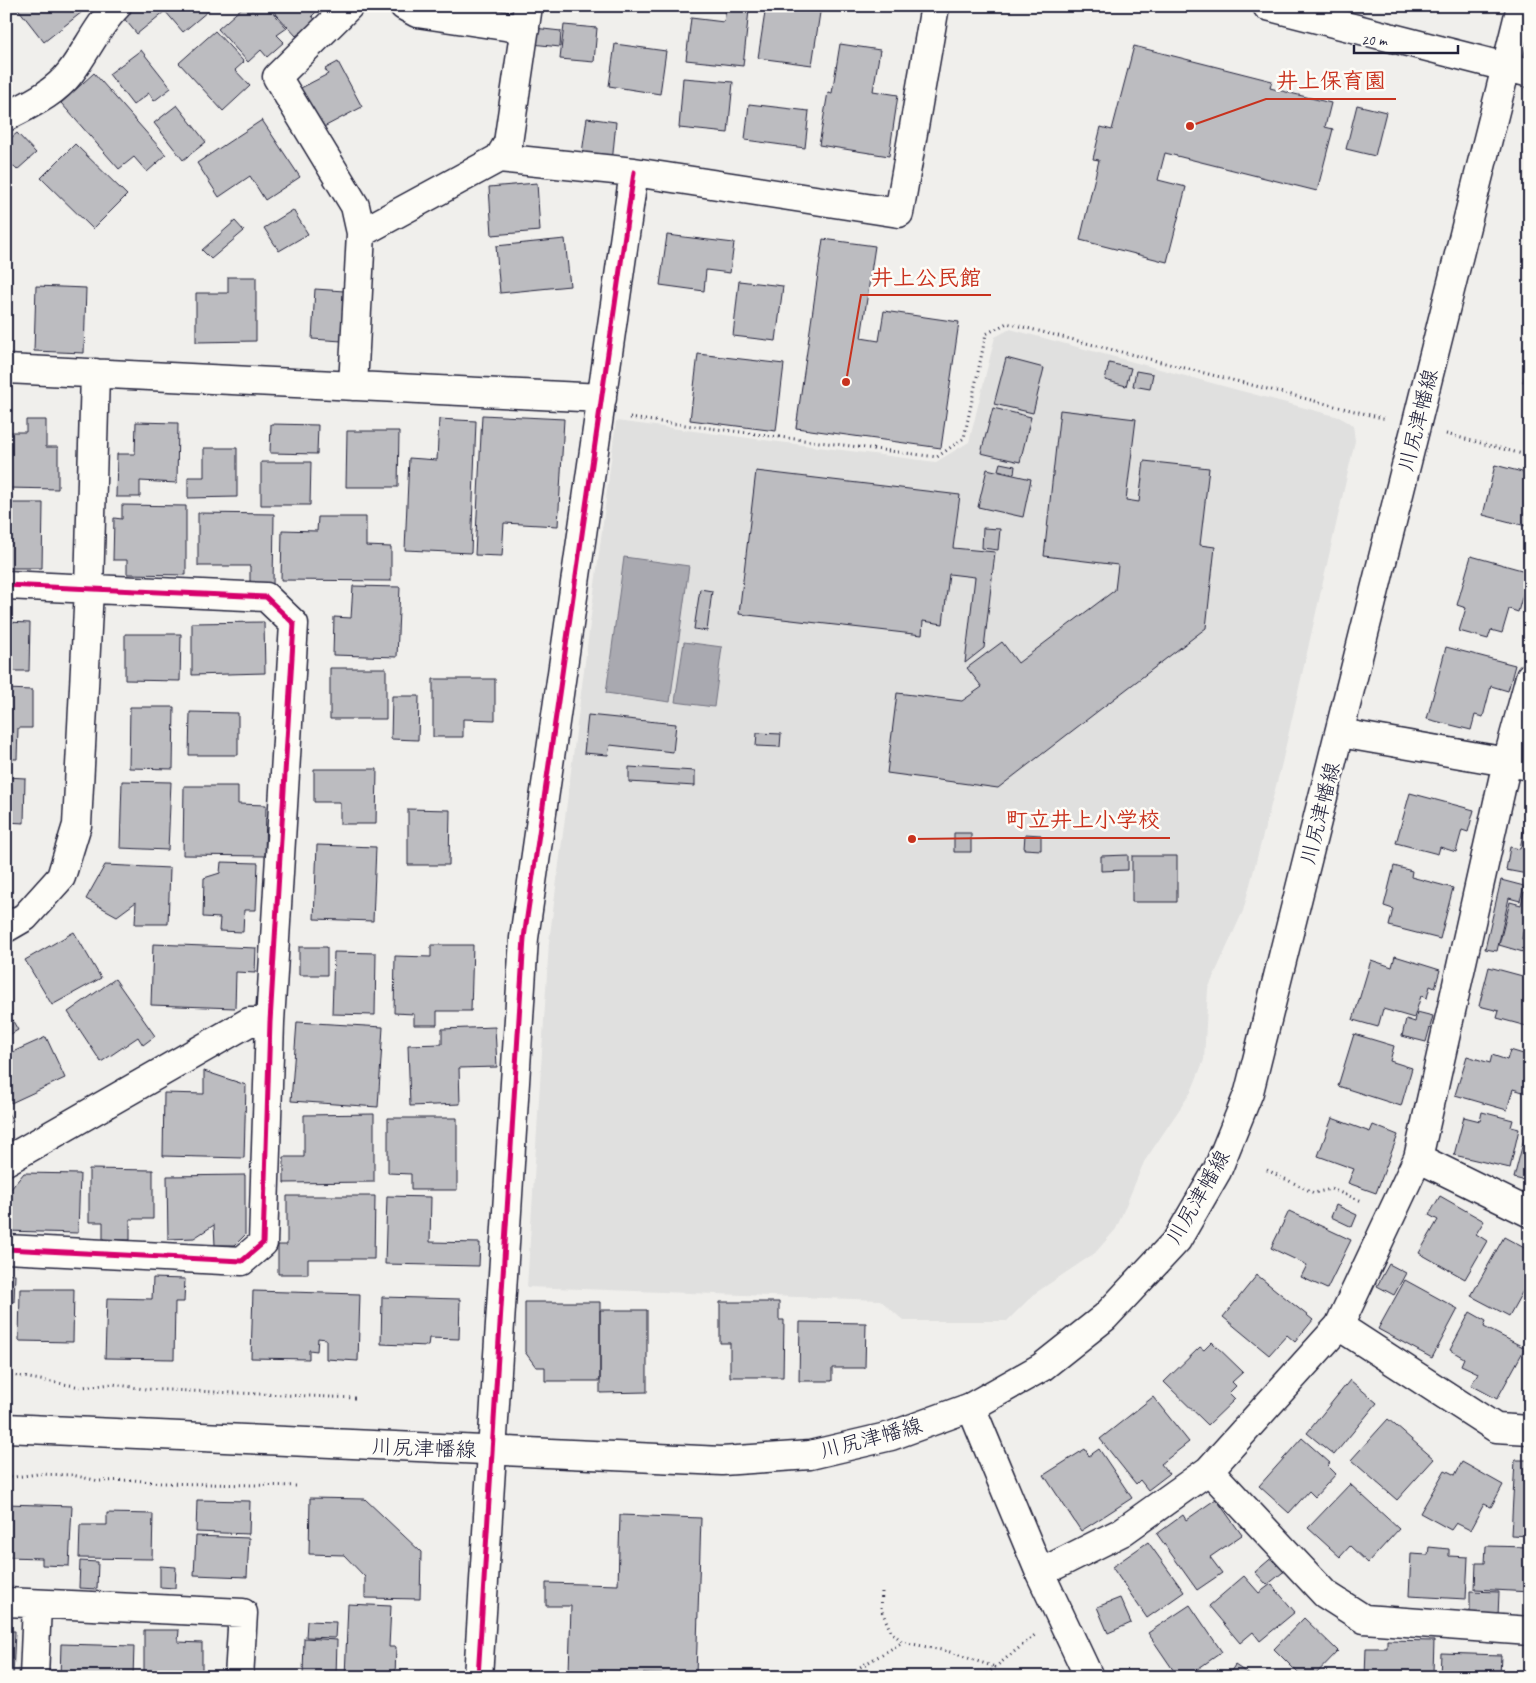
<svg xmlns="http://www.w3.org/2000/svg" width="1536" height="1683" font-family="Caveat,'Klee One',sans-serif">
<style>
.built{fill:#e0e0df}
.water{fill:#a9a9b0;stroke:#737381}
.building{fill:#bcbcc0;stroke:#22223b}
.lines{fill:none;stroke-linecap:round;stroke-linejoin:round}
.minor-casing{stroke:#22223b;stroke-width:31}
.major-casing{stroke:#22223b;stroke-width:31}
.path{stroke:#22223b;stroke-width:3;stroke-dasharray:1 4;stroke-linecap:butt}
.minor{stroke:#fdfcf7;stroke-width:28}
.major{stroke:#fdfcf7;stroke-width:28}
.cycleway-casing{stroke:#fdfcf7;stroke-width:8}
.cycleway{stroke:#d6006c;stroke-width:5}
.labels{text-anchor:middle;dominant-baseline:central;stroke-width:5;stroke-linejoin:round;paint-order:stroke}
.street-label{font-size:21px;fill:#22223b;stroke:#fdfcf7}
.leader{fill:none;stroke:#c8321e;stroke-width:2}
.callout-dot{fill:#c8321e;stroke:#fdfcf7;stroke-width:2}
.callout-label{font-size:22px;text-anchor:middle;font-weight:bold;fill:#c8321e;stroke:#fdfcf7;stroke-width:5;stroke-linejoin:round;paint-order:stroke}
</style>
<rect width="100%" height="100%" fill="#f0efec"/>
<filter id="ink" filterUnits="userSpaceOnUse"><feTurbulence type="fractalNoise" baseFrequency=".02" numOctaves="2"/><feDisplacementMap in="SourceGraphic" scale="10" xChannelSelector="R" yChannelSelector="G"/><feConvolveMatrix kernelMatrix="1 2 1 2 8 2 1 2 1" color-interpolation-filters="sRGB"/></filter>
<g filter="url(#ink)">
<path class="built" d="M1010,329L1339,417L1353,425L1355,441L1281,767L1243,911L1208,989L1204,1060L1191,1092L1144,1162L1116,1229L1095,1253L1034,1294L1007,1321H904L880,1300L527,1287L549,942L616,421L936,462L969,442L995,337Z"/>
<path class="water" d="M624,557L689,566L670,702L606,693Z
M684,642L722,647L714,707L675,702Z"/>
<path class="building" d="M16,6H78L82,12L44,42Z
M133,6H214L183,32L165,11L137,34L122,16Z
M244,6H249L252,10L256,6H267L287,28L277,35L284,42L267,57L261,50L248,62L218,29Z
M269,6H322L312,16L319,24L305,36L301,32L296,36Z
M618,6H645L644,11Z
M766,6H821L812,65L758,58Z
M726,7L749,10L743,66L686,60L691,18L724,22Z
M564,25L597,28L594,62L560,59Z
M534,28L561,31L560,47L532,44Z
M215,31L244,62L235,70L250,86L223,111L179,63Z
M615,44L666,51L660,94L609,86Z
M840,44L880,50L873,91L898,95L889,156L819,145L828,92L832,93Z
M1134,46L1272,81L1270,88L1331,103L1325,127L1333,129L1317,191L1165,153L1158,180L1186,187L1167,262L1080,240L1099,160L1093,159L1101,127L1112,130Z
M141,50L171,88L154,101L149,93L133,105L109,74Z
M338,62L362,107L320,129L299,89L328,74L325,69Z
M94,73L166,155L147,172L134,157L119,169L61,103Z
M683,78L733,82L728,133L679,128Z
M749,104L809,111L805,148L745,140Z
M177,105L206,142L183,160L154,123Z
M1357,105L1386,112L1375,156L1346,149Z
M587,118L616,122L612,163L581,160Z
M262,120L300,177L265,200L250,176L219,197L197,163Z
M17,133L36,153L17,170L6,158V142Z
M75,144L127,195L93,229L41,178Z
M537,183L540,231L492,235L489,187Z
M293,210L308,234L279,251L264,228Z
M235,221L244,231L211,259L202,250Z
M667,235L734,243L730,273L706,270L704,291L660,285Z
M565,239L570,286L500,293L496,246Z
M823,239L875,246L861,338L879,341L884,311L959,322L941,448L796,428Z
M228,277H256V341L196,342V293H228Z
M739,281L783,286L776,341L733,336Z
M36,286L86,288L84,353L34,351Z
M315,289L344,291L342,341L312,339Z
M1530,348V383L1523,382Z
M698,354L784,364L776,431L690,420Z
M1006,358L1044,368L1033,413L994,404Z
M1109,363L1131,368L1126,386L1105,380Z
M1136,371L1153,374L1150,389L1133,386Z
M993,408L1031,417L1020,462L981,453Z
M1060,410L1136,419L1126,500L1139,502L1144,461L1209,468L1200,545L1215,547L1206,628L998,788L887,773L897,693L962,701L982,687L967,668L1002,642L1018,663L1115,590L1118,565L1044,556Z
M482,415L564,419L558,526L504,523L502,556L475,555Z
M439,419L476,421L471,553L405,550L409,458L437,460Z
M26,420H46V447H58V489L6,488V432H26Z
M136,422L178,423L177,483L140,481V497H116L117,454H135Z
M271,424L318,425L317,454L270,453Z
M347,431H399L398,487H346Z
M204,448H237V497L188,498V477H204Z
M261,462H311L310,505H261Z
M1000,463L1015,466L1014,474L998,470Z
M1495,465L1530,474V527L1483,515Z
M987,469L1031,479L1023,517L978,507Z
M756,471L960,495L953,548L995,552L984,648L965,663L975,577L949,574L943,624L923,621L922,635L739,614Z
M6,503H43L42,568H6Z
M122,505L186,506V575L127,574V560H113L114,518L122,519Z
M198,513L274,514L273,585H250V566H198Z
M318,517H366V546L391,547V581L281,580L282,530L317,531Z
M983,528L1000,529L998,550L982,548Z
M1471,556L1529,572L1518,612L1509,609L1502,633L1491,630L1488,639L1459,631L1466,608L1457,605Z
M353,586L400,587L397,657L333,655L334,617L351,618Z
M700,589L712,591L707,631L694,629Z
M6,622L30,623L29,671H6Z
M264,622L265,673L192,675V623Z
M125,634H181L180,681L125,680Z
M1446,647L1515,665L1508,691L1491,686L1483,717L1475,715L1471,730L1427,719Z
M330,668H386V719H330Z
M433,679H495V720L463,719V737H433Z
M6,689L32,690V728H18L17,759H6Z
M392,696H419L418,740L391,739Z
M130,707H174L173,769L129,768Z
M190,712L238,713V755H189Z
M588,715L676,724L673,752L610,745L608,755L584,753Z
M757,733L781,734L780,747L756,746Z
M629,767L695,771V786L629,782Z
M314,769H377L376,824H340V802H314Z
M6,777L25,778L24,823L6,822Z
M122,781L171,782L168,850L120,848Z
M184,786H238V804L266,805L265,856L183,855Z
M1410,793L1474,810L1468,832L1462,830L1456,852L1440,847L1438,854L1396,843Z
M408,809L450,810L449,865H408Z
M1524,827L1530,828V885L1525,884L1527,874L1506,870L1510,847L1520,849Z
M954,833H971V852H954Z
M1025,834L1041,835V850L1024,849Z
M317,845L376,847L373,921L314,919Z
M1128,855V870L1101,871V856Z
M1132,856H1177V902H1132Z
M221,862L258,863L256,910H244L243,932L219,931L220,918L203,917L204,878L220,873Z
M105,865L170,868L168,924H135L136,902L117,916L86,899Z
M1394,866L1412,871L1411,877L1453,888L1440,939L1389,926L1393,909L1384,906Z
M1501,880L1524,886L1520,901L1509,898L1497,951L1485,949Z
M1524,892L1530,894V934L1523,932L1522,939L1526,940L1523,952L1499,945L1510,902L1521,905Z
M74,932L101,978L52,1005L25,960Z
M153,944L256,948L255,973L236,972L235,1008L151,1005Z
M431,945H473L471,1011H437V1025H414V1014L394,1013L395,956L431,957Z
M299,947H327V975H299Z
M334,952L376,953L375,1015L332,1014Z
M1395,956L1440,970L1435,988L1430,986L1427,998L1421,996L1414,1018L1383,1009L1378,1027L1353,1020L1371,960L1392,967Z
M1489,967L1530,978V1027L1497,1018L1499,1011L1479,1006Z
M115,979L155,1036L143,1045L138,1037L101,1062L68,1012Z
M6,1009L18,1030L6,1037Z
M1417,1012L1433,1016L1426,1042L1402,1036L1406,1019L1415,1022Z
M297,1022L383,1027L378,1107L291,1101Z
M495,1027L497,1067L459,1068L460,1104L410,1106L408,1045L442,1044V1029Z
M1354,1034L1394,1046L1390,1061L1412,1068L1401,1106L1338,1086Z
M46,1037L65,1078L11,1103L6,1092V1055Z
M1510,1050L1530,1056V1081L1526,1093L1513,1089L1507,1110L1455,1095L1467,1056L1490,1063L1492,1055L1507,1060Z
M204,1071L246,1085L244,1158L163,1156L164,1093L204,1094Z
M6,1110L13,1121L6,1125Z
M1482,1112L1513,1120L1511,1127L1519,1129L1510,1168L1454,1155L1464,1117L1480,1121Z
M374,1114V1182L284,1183V1157H304V1115Z
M388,1118H457V1190H411V1174L388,1173Z
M1332,1118L1370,1132L1373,1125L1398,1135L1376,1193L1348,1183L1354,1169L1318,1156Z
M1526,1131L1530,1132V1182L1514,1178Z
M89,1169L153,1170V1219H130V1240H103V1222H89Z
M24,1173L80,1174L78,1233L6,1231V1195Z
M245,1175V1235L235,1245H215L214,1225L194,1238L168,1239L167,1176Z
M287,1196H375L374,1259H308V1274H278V1245H287Z
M387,1196L431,1197L430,1242L480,1243L479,1266L385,1264Z
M1440,1196L1484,1221L1476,1234L1487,1241L1465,1279L1419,1253L1438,1220L1429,1215Z
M1336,1205L1357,1215L1352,1227L1331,1217Z
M1289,1211L1351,1240L1327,1289L1301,1277L1307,1265L1271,1248Z
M1504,1237L1530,1251V1278L1509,1316L1471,1296Z
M1389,1264L1406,1273L1394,1295L1377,1286Z
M6,1273L15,1274L14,1302H6Z
M1257,1275L1313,1320L1295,1342L1287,1335L1269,1355L1223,1317Z
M153,1278L185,1279L184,1302H175L174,1359L105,1358L107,1298L152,1299Z
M1405,1280L1458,1309L1432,1358L1378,1329Z
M20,1289H74L73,1342L19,1341Z
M253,1291L360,1294L358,1361L326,1359V1339L318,1338L317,1351L309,1350V1359L251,1358Z
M382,1297L460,1299L459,1339L429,1338L428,1346L381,1344Z
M525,1302H600V1381H545V1367H536L525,1352Z
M720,1302H779V1320H784L783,1377H730V1343H720Z
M600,1310H647V1392L600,1393Z
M1470,1312L1486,1321L1484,1327L1525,1348L1497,1399L1471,1385L1478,1373L1461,1365L1464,1358L1450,1350Z
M800,1322L866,1323L865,1368H832V1381H799Z
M1212,1342L1243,1372L1232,1382L1236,1386L1229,1393L1235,1399L1208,1425L1164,1382L1200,1347L1204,1350Z
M1350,1380L1377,1403L1334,1455L1307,1433Z
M1153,1397L1189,1442L1161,1464L1169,1474L1148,1490L1140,1480L1136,1484L1100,1439Z
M1388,1419L1434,1459L1397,1500L1351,1460Z
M1302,1438L1330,1463L1327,1465L1336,1474L1315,1497L1309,1491L1289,1513L1259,1486Z
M1085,1449L1089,1456L1099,1449L1132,1498L1081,1531L1044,1475Z
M1515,1460H1530V1536L1511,1535Z
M1462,1462L1503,1485L1491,1507L1484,1504L1470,1530L1456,1523L1451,1530L1420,1513L1445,1470L1455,1475Z
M1350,1484L1399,1529L1368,1563L1350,1546L1340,1557L1308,1528Z
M310,1498L365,1499L421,1552L420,1599L365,1598V1577L344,1555L309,1554Z
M1216,1499L1242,1535L1210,1557L1222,1573L1197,1590L1157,1534L1183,1515L1186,1520Z
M197,1500L250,1501L249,1534L196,1532Z
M6,1504L72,1506L69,1566L42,1565V1558L6,1557Z
M107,1513L153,1514L152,1559L79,1558L80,1525H107Z
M620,1515L701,1518L696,1675L569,1672L571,1606H546V1583L618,1585Z
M196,1536L249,1538L247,1577L194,1575Z
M1148,1542L1184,1592L1147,1618L1112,1567Z
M1486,1546L1530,1547V1592L1475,1589L1476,1563H1485Z
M1429,1547L1449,1549V1556L1468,1557L1466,1599L1409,1596L1411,1554L1428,1555Z
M1275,1555L1287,1569L1267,1585L1255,1572Z
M80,1561L98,1562L97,1589L79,1588Z
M160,1566L176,1567L175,1588L160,1587Z
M1244,1576L1259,1593L1271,1584L1295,1612L1260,1641L1253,1632L1240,1643L1209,1606Z
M1470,1591L1499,1592L1498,1617L1470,1615Z
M1120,1598L1131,1623L1108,1633L1097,1607Z
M348,1604L391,1606L389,1647H396L395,1677H345Z
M1190,1605L1222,1652L1186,1677H1178L1148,1633Z
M1304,1618L1338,1651L1313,1677H1302L1274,1649Z
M307,1621L336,1622L335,1638L306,1637Z
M144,1630H179L178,1642L202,1643V1677H144Z
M6,1631H15L13,1677H6Z
M304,1638L337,1640L336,1677H303Z
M1387,1640L1434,1641L1433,1672H1426V1677H1365L1366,1648H1387Z
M61,1644L134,1646L133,1677H60Z
M1441,1653L1501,1655L1500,1677H1440Z
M1235,1665L1253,1677H1227Z"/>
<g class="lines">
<defs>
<path id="minor" d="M349,6L277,77L355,206L361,233L353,386
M404,6L417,13L525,29
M1267,6L1506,67L1521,6
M6,117C28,105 54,94 70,73C87,51 97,26 117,6
M499,158L508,143L528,6
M361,233L499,158L634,172L899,213L935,6
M6,369L602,398
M6,585L266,597L294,624L270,1022L263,1243L242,1261L6,1249
M1340,733L1530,766
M6,928L25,917L61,877L77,825L89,589L95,373
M1418,1158L1530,1213
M6,1161L249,1022H270
M1339,1326L1496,1428L1530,1430
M971,1407L1040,1573L1089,1677
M1209,1470L1325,1594L1364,1619L1530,1631
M1040,1573L1122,1532L1209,1470L1339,1326L1418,1158L1507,762L1530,677
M6,1602L243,1613L239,1677
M34,1677L37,1604
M478,1677L524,938L634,172"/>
<path id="major" d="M6,1428L722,1461L810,1455L891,1436L971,1407L1042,1367L1105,1317L1177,1240L1217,1171L1249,1092L1506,67L1530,73"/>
</defs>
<use href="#minor" class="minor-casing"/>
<use href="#major" class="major-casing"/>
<path class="path" d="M630,418L937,457L964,438L986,334L1007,323L1386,419
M1446,434L1530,456
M1267,1170L1314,1193L1331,1189L1362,1201
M6,1374L81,1387L113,1384L144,1389L355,1398
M6,1478L38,1474L72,1475L99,1481L133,1480L161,1483L298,1486
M882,1592L881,1609L891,1632L903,1642L947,1651L995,1667
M843,1677L903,1642
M983,1677L1035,1635"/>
<use href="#minor" class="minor"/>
<use href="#major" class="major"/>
<defs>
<path id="cycleway" d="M6,585L266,597L294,624L270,1022L263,1243L242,1261L6,1249
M478,1677L524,938L634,172"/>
</defs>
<use href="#cycleway" class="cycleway-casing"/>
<use href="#cycleway" class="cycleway"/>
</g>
</g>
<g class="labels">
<g class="street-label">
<text transform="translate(1418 420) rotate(-76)">川尻津幡線</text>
<text transform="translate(1320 813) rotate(-76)">川尻津幡線</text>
<text transform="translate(1198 1197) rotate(-60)">川尻津幡線</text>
<text transform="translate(871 1438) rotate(-15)">川尻津幡線</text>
<text transform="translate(424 1448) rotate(2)">川尻津幡線</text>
</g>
</g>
<path class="leader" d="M1190 126L1266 99H1396M846 382L861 295H991M912 839L996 838H1170"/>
<g class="callout-dot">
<circle cx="1190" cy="126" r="5"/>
<circle cx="846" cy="382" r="5"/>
<circle cx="912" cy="839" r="5"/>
</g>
<g class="callout-label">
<text x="1331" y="88">井上保育園</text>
<text x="926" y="285">井上公民館</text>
<text x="1083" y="827">町立井上小学校</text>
</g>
<rect width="1536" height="1683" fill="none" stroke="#fdfcf7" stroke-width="25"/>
<rect x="12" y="12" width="1511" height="1658" fill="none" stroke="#22223b" stroke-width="2" filter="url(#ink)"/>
<path d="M1354 45v8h104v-8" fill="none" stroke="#22223b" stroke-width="2.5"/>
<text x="1361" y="45" font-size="15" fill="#22223b" stroke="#fdfcf7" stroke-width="4" paint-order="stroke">20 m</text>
</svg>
